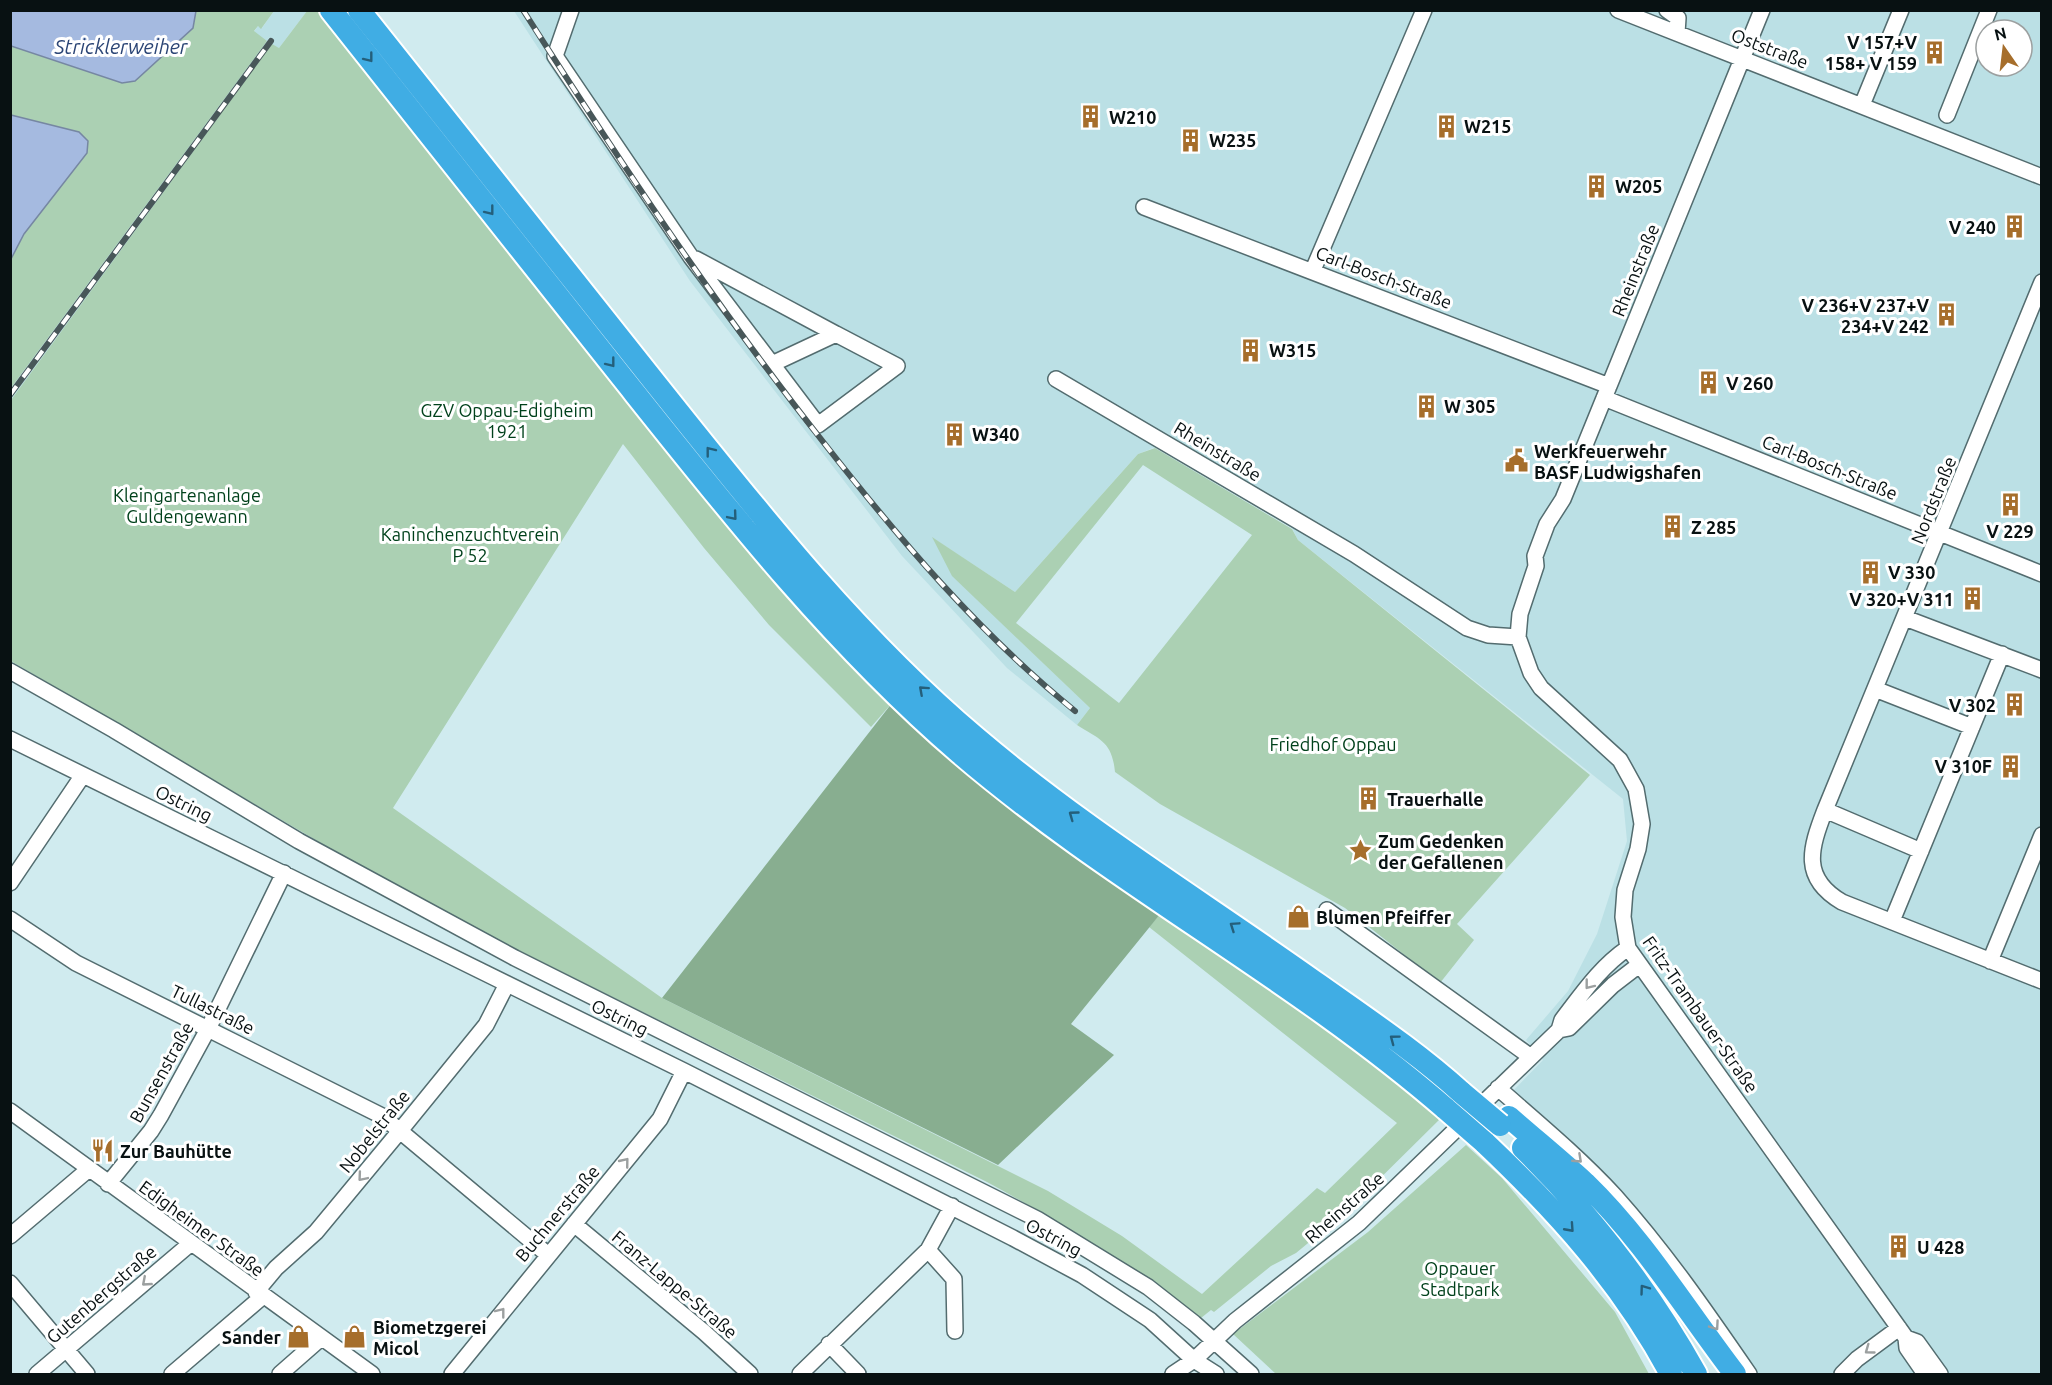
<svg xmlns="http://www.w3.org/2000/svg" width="2052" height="1385" font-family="Ubuntu,sans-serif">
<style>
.built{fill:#bbe0e5;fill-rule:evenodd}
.green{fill:#abd0b3;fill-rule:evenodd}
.forest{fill:#88ae90}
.water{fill:#a5bae0;stroke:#7687a2;stroke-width:1.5}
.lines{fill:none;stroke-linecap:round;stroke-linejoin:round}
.minor-casing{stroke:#536c6f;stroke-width:18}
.highway-casing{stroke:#fff;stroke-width:26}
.minor{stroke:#fff;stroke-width:15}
.highway{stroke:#40ade4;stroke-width:22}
.rail-casing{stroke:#485759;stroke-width:6}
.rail{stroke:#fff;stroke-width:4;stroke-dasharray:11;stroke-linecap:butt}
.highway-bridge-casing{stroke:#fff;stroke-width:26;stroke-linecap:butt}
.highway-bridge{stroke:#40ade4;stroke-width:22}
.oneway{stroke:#245f7b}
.oneway2{stroke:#9ca0a0}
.labels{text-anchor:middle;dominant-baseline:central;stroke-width:6;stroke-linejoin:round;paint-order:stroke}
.poi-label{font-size:18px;font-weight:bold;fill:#081112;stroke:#fff;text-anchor:start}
.street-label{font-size:18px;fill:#081112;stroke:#fff}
.park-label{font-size:18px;fill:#00411b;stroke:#fff}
.water-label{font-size:20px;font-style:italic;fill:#2b4575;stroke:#fff}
</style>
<rect width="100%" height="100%" fill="#d0ebef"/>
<path class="built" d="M274,11H307L279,48L272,45L11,400V388L266,41L254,32L258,26L262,28Z
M514,11H2041V1374H1746L1511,1093L1543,1060L1526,1040L1568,991L1597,934L1627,841L1623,799L1298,540L1292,528L1156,447L1138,454L1015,592L933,538L953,576L1090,708L1077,725L1007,668L902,556L690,281ZM1986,30H2022V66H1986Z"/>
<path class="green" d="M196,11H274L261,29L258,26L254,31L267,41L11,388V259L79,132L11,115V46L122,83L135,81L193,28Z
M307,11H317L574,331L892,703L871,727L769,625L704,548L623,444L393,808L662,998L1048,1191L1122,1236L1202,1294L1317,1188L1325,1193L1397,1123L1149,927L1161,913L1380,1066L1441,1118L1347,1211L1296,1253L1271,1266L1214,1312L1211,1310L1201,1318C1133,1267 1062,1223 987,1182L487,935L331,849L11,661V400L272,44L279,48Z
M1155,448L1292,529L1298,540L1590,775L1457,924L1474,940L1440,983L1345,908L1160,804L1115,772C1112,742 1101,740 1077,725L1090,708L952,576L932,537L1015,592L1138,454ZM1143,465L1252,535L1119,703L1016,623Z
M1466,1145L1502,1178L1615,1312L1649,1374H1276L1233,1334L1368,1232Z"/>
<path class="forest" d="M892,703L1161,913L1071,1024L1114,1055L998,1165L662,998Z"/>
<path class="water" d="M11,10H196V11L193,28L135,81L122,83L11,46Z
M11,115L79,132L88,141L87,153L24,234L11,259Z"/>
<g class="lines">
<defs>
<path id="minor" d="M571,10L555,56L691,257L818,425L897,366L836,334L772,364
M1618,10L2042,177
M1667,10L1678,18L1677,33
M1762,10L1563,499L1547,524L1535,556L1536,566L1520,614L1518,637L1531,673L1541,688L1620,760L1636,789L1642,824L1638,849L1625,890L1623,917L1628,948L1906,1338L1917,1342L1940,1374
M1862,105L1901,10
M1947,115L1989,10
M1144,207L1609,386
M696,259L836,334
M1313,270L1424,10
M2042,282L1825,810C1810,849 1801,878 1842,902L2042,981
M1056,379L1354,554L1467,628L1488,635L1518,637
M1604,398L2042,574
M1905,618L2042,670
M10,671L114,730L299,841L515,958L1037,1219L1148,1287L1194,1323L1251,1374
M1875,689L1972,727
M10,739L684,1071L1013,1238L1082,1275L1150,1320L1194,1360L1216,1374
M1825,810L1921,851
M10,883L83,775
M1327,910L1531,1057
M10,919L76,963L382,1116L547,1254
M1892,921L2002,654
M1990,961L2042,835
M1559,1030L1562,1020C1582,994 1600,967 1628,948
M1498,1088C1538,1123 1579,1157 1615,1196C1665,1252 1707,1313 1749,1374
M10,1111L372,1374
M108,1184L151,1131L161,1115L208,1029L284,873
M574,1224L704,1332L750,1374
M10,1236L89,1169
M928,1250L954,1279L955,1331
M10,1283L87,1374
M256,1292L276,1268L316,1232L399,1132L486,1025L507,984
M1906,1338L1907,1348L1925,1374
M829,1344L858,1374
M37,1374L190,1244
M172,1374L262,1297
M280,1374L321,1338
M452,1374L660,1119L684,1071
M800,1374L928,1250L952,1206
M1173,1374L1194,1360L1235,1321L1359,1223L1559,1030L1569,1028L1613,985L1639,965
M1842,1374L1857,1359L1899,1328"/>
<path id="highway" d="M331,10C428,133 525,255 622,377C727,509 831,642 960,753C1113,884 1294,977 1446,1109
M359,10C458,135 557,259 656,384C755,508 854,635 976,738C1083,829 1204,903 1319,985C1367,1019 1418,1053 1462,1093
M1509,1117C1534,1139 1560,1160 1585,1183C1643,1239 1686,1310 1735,1374
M1484,1142C1559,1213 1622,1283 1671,1374
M1523,1148C1592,1216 1649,1290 1696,1374"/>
</defs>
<use href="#minor" class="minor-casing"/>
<use href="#highway" class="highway-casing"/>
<use href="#minor" class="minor"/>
<use href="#highway" class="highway"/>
<defs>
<path id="rail" d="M523,10C618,159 715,305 824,443C900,540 979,633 1075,711
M10,395L271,41"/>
</defs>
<use href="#rail" class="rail-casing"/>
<use href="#rail" class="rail"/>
<defs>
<path id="highway-bridge" d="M1462,1093L1500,1125
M1446,1109L1484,1142"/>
</defs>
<use href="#highway-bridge" class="highway-bridge-casing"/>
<use href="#highway-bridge" class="highway-bridge"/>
</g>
<defs><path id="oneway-chevron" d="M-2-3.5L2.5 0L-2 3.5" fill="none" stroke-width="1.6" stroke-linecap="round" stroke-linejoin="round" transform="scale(1.5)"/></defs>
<g class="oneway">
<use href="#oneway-chevron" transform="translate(369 58) rotate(52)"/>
<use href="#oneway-chevron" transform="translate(490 211) rotate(52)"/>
<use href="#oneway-chevron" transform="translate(611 363) rotate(52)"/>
<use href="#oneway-chevron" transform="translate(710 451) rotate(-128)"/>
<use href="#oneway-chevron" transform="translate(733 516) rotate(50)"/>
<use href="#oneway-chevron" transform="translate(923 690) rotate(-138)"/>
<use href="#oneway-chevron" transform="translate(1073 815) rotate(-144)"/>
<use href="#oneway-chevron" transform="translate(1234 926) rotate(-146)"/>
<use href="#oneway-chevron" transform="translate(1394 1039) rotate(-143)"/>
<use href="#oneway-chevron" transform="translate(1570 1228) rotate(48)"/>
<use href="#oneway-chevron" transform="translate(1644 1289) rotate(-126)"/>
</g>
<g class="oneway2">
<use href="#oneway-chevron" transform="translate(1589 985) rotate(128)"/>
<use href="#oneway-chevron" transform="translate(1578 1159) rotate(43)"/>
<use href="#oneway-chevron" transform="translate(625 1162) rotate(-51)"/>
<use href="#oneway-chevron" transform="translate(362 1177) rotate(130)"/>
<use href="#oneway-chevron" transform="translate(146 1282) rotate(139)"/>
<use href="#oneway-chevron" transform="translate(501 1312) rotate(-52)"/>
<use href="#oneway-chevron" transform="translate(1715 1326) rotate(55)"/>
<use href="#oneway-chevron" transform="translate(1869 1350) rotate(144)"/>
</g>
<defs>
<symbol id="building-bare" viewBox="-9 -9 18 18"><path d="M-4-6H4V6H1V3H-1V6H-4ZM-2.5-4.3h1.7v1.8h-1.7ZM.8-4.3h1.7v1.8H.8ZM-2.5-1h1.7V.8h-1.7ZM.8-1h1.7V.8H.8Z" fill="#a66e2b" stroke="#fff" stroke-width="2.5" paint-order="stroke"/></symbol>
<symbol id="civic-bare" viewBox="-9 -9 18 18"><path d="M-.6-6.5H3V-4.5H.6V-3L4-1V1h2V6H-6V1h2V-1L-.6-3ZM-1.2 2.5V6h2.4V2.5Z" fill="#a66e2b" stroke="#fff" stroke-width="2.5" paint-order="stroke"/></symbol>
<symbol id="sight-bare" viewBox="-9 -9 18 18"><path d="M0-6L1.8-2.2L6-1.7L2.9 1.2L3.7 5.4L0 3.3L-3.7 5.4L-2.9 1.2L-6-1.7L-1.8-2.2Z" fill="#a66e2b" stroke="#fff" stroke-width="2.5" paint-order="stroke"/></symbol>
<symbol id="shop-bare" viewBox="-9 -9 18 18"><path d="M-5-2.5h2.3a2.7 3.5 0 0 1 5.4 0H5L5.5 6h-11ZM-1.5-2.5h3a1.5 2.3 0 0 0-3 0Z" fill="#a66e2b" stroke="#fff" stroke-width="2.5" paint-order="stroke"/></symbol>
<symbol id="restaurant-bare" viewBox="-9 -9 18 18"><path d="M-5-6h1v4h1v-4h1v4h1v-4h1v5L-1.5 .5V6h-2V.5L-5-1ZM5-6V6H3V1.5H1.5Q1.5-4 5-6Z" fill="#a66e2b" stroke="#fff" stroke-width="2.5" paint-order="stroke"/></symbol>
</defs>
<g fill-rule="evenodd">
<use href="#building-bare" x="1918" y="36" width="33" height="33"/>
<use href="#building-bare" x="1074" y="100" width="33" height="33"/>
<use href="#building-bare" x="1430" y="110" width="33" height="33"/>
<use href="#building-bare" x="1174" y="124" width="33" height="33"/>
<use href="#building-bare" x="1580" y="170" width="33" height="33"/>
<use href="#building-bare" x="1998" y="210" width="33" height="33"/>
<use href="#building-bare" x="1930" y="298" width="33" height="33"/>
<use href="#building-bare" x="1234" y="334" width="33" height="33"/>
<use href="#building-bare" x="1692" y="366" width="33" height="33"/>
<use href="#building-bare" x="1410" y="390" width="33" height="33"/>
<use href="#building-bare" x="938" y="418" width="33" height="33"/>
<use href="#civic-bare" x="1500" y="444" width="33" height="33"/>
<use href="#building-bare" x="1994" y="488" width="33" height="33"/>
<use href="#building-bare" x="1656" y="510" width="33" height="33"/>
<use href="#building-bare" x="1854" y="556" width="33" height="33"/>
<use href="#building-bare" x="1956" y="582" width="33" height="33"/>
<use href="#building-bare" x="1998" y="688" width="33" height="33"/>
<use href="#building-bare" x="1994" y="750" width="33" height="33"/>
<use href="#building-bare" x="1352" y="782" width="33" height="33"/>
<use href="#sight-bare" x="1344" y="834" width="33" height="33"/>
<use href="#shop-bare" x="1282" y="900" width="33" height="33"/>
<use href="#restaurant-bare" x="86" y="1134" width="33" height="33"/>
<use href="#building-bare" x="1882" y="1230" width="33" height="33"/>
<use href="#shop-bare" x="282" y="1320" width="33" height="33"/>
<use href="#shop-bare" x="338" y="1320" width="33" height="33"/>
</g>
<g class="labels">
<g class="poi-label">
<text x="1917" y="42" text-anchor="end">V 157+V<tspan x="1917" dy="21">158+ V 159</tspan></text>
<text x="1109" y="117">W210</text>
<text x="1464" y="126">W215</text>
<text x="1209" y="140">W235</text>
<text x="1615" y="186">W205</text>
<text x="1996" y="227" text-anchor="end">V 240</text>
<text x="1929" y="305" text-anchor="end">V 236+V 237+V<tspan x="1929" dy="21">234+V 242</tspan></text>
<text x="1269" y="350">W315</text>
<text x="1726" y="383">V 260</text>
<text x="1444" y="406">W 305</text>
<text x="972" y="434">W340</text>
<text x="1534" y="451">Werkfeuerwehr<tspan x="1534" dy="21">BASF Ludwigshafen</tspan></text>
<text x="1691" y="527">Z 285</text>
<text x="2010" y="531" text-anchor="middle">V 229</text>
<text x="1888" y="572">V 330</text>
<text x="1954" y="599" text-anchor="end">V 320+V 311</text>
<text x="1996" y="705" text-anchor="end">V 302</text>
<text x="1992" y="766" text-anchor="end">V 310F</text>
<text x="1387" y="799">Trauerhalle</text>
<text x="1378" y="841">Zum Gedenken<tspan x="1378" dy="21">der Gefallenen</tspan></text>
<text x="1316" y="917">Blumen Pfeiffer</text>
<text x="120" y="1151">Zur Bauhütte</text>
<text x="1917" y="1247">U 428</text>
<text x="373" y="1327">Biometzgerei<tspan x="373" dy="21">Micol</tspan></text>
<text x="281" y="1337" text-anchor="end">Sander</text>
</g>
<g class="street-label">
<text transform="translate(1770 48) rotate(21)">Oststraße</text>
<text transform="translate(1635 270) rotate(-68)">Rheinstraße</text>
<text transform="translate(1384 277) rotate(21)">Carl-Bosch-Straße</text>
<text transform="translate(1218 451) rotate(31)">Rheinstraße</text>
<text transform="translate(1830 467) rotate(22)">Carl-Bosch-Straße</text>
<text transform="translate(1933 500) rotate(-68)">Nordstraße</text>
<text transform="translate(184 803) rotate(26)">Ostring</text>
<text transform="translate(213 1009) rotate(26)">Tullastraße</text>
<text transform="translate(1701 1014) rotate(55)">Fritz-Trambauer-Straße</text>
<text transform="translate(620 1017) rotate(26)">Ostring</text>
<text transform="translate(161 1072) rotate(-61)">Bunsenstraße</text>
<text transform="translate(374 1131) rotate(-51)">Nobelstraße</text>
<text transform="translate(1344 1207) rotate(-41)">Rheinstraße</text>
<text transform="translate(557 1213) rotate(-50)">Buchnerstraße</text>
<text transform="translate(202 1228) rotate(36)">Edigheimer Straße</text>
<text transform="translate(1054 1237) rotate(28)">Ostring</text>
<text transform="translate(675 1284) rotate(40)">Franz-Lappe-Straße</text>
<text transform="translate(101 1294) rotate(-41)">Gutenbergstraße</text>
</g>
<g class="park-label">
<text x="507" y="410">GZV Oppau-Edigheim<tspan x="507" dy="21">1921</tspan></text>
<text x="187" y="495">Kleingartenanlage<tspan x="187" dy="21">Guldengewann</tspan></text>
<text x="470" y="534">Kaninchenzuchtverein<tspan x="470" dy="21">P 52</tspan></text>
<text x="1333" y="744">Friedhof Oppau</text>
<text x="1460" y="1268">Oppauer<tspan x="1460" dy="21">Stadtpark</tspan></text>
</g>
<g class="water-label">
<text x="121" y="46">Stricklerweiher</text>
</g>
</g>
<rect width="2052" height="1385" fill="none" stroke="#081112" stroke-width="24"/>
<g transform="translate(2004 48) rotate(346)"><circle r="28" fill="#ffffff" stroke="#9ca0a0" stroke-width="1.5"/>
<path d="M0-4.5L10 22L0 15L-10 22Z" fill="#a66e2b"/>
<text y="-9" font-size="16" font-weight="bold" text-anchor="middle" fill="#081112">N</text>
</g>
</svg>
